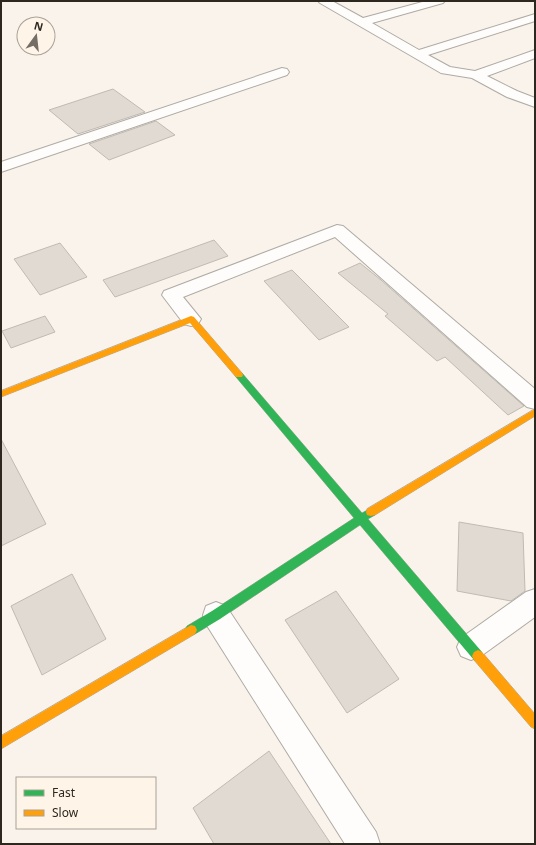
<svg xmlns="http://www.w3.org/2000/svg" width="536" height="845" font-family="'Noto Sans',sans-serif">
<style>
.building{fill:#e0dad3;stroke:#c0bab3}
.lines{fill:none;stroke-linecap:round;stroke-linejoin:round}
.street-casing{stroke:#afaaa3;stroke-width:2}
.fast-casing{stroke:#afaaa3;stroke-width:1}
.slow-casing{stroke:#afaaa3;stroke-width:1}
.street{fill:#fefdfc;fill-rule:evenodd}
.fast{fill:#30b455;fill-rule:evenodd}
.slow{fill:#ff9f0a;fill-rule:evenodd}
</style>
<rect width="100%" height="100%" fill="#f9f3ec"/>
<path class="building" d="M113,89L145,112L78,134L49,110Z
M156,121L175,135L109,160L89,144Z
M214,240L228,256L115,297L103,280Z
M60,243L87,277L40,295L14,259Z
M360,263L381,280L524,406L508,415L445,357L437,361L385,316L388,314L338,273Z
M292,270L349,327L319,340L264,281Z
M45,316L55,332L11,348L2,331Z
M1,439L46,524L1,546Z
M459,522L523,533L525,591L511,601L457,591Z
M72,574L106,639L42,675L11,606Z
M336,591L399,679L347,713L285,620Z
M269,751L331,844H214L193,808Z"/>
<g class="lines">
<defs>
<path id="street" d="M318,1H332L363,18L426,1H445L443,3L372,23L419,50L535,14V21L428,55L450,67L475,71L535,50V58L487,76L517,91L535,98V107L507,97L472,78L441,73L320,3Z
M282,68L287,69L289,72L287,75L1,172V162Z
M337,225L343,226L535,389V409L527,407L335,237L183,297L201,319L198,324L191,326L184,324L162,295L164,291Z
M535,589V617L481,656L471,660L461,656L457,647L461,638L526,592Z
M216,602L226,606L376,832L380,844H345L206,624L203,615L206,606Z"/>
<path id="fast" d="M239,372L242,373L362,513L371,508L375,509L376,512L375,515L368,519L482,652L484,656L482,660L478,662L474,660L360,525L220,619L195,634L191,635L187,634L185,630L187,626L212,611L354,518L236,377L235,375L236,373Z"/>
<path id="slow" d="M191,316L194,317L242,373L243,375L242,377H236L190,323L1,397V391Z
M535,409V416L375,515L371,516L367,515L366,512L367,509Z
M191,625L195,626L197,630L195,634L1,749V736Z
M478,650L482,652L535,714V729L531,727L474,660L472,656L474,652Z"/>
</defs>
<use href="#street" class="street-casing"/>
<use href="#fast" class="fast-casing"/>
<use href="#slow" class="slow-casing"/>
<use href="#street" class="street"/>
<use href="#fast" class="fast"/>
<use href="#slow" class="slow"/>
</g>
<rect width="536" height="845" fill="none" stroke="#2d271f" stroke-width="4"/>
<rect x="16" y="777" width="140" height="52" fill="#fef4e7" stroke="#aaa297"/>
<rect x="24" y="790" width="20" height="6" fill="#30b455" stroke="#aaa297"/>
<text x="52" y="797" font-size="12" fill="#2d271f">Fast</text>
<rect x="24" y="810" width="20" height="6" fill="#ff9f0a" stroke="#aaa297"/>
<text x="52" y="817" font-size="12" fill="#2d271f">Slow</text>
<g transform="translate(36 36) rotate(15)"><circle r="19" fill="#fef4e7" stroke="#aaa297"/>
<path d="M0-3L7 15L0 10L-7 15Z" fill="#746e67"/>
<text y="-6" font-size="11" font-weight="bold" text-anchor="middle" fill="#2d271f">N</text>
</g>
</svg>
